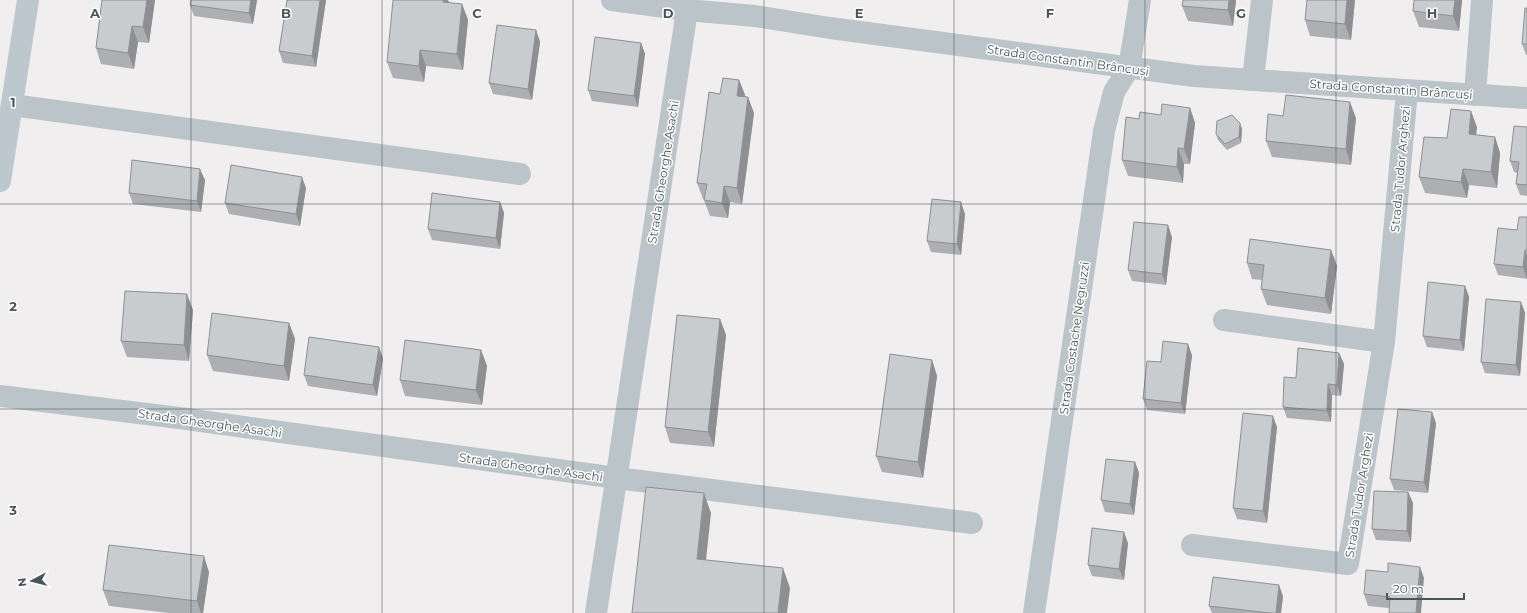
<svg xmlns="http://www.w3.org/2000/svg" width="1527" height="613" font-family="Montserrat,sans-serif">
<style>
.lines{fill:none;stroke-linecap:round;stroke-linejoin:round}
.street{stroke:#bbc5c9;stroke-width:22}
.secondary{stroke:#bcc8ce;stroke-width:22}
.wall{fill:#adafb2}
.shaded-wall{fill:#8d8f91}
.building{fill:#c9cccf;stroke:#8d8f91}
.grid{fill:none;stroke:#485559;stroke-width:1;stroke-opacity:0.55}
.labels{text-anchor:middle;dominant-baseline:central;stroke-width:3;stroke-linejoin:round;paint-order:stroke}
.street-label{font-size:12px;fill:#485559;stroke:#fff}
.grid-label{font-size:13px;text-anchor:middle;font-weight:bold;fill:#485559;stroke:#fff;stroke-width:3;stroke-linejoin:round;paint-order:stroke}
</style>
<rect width="100%" height="100%" fill="#f1eeef"/>
<g class="lines">
<path class="street" d="M612,0L687,10L755,16L830,28L1194,76L1527,98
M1253,80L1262,0
M1475,95L1482,0
M12,105L520,174
M1224,320L1384,342
M0,396L179,418L617,478L972,523
M1192,545L1348,564L1384,342L1407,91
M596,613L687,10
M1034,613L1104,131L1114,92L1129,68L1140,0"/>
<path class="secondary" d="M0,181L28,0"/>
</g>
<path class="wall" d="M102,0H155L149,43L138,42L134,69L101,64L96,48Z
M191,0H257L253,24L194,16L190,5Z
M287,0H326L316,67L283,63L279,51Z
M1236,0L1233,26L1188,21L1182,6Z
M1355,0L1351,40L1310,36L1305,20Z
M1462,0L1459,31L1419,27L1413,11Z
M449,3L462,4L468,20L463,70L426,66L424,82L393,78L387,62Z
M1527,8V55H1526L1522,44Z
M536,30L540,42L532,100L493,94L489,83Z
M641,43L645,54L638,107L592,101L588,90Z
M739,80L745,95L744,97L754,113L742,204L730,202L728,218L710,216L704,200V199H703L697,183L720,94Z
M1190,108L1195,123L1190,164H1184L1183,183L1128,176L1122,160L1139,119L1161,115Z
M1283,116L1356,118L1351,165L1272,157L1266,141Z
M1477,127L1476,135L1495,137L1500,153L1497,188L1469,185L1467,198L1425,193L1419,177L1447,138Z
M1527,127V196L1520,195L1516,184L1517,173L1514,172L1510,161Z
M1242,129L1241,143L1227,150L1218,140L1216,134Z
M205,180L201,212L133,204L129,193Z
M306,188L300,226L229,214L225,203Z
M500,202L504,213L500,249L432,240L428,229Z
M965,214L961,255L931,252L927,241Z
M1527,217V279L1498,275L1494,264L1517,230Z
M1172,237L1166,285L1132,281L1128,270Z
M1331,250L1337,266L1331,314L1267,305L1261,289L1262,280L1252,279L1247,263Z
M1465,286L1469,297L1464,351L1427,347L1423,336Z
M1521,302L1525,313L1520,376L1485,373L1481,362Z
M193,310L189,361L127,357L121,341Z
M720,319L726,335L714,447L670,443L665,427Z
M289,323L295,339L289,381L213,371L207,355Z
M481,350L487,366L482,405L405,396L400,380Z
M1339,353L1344,364L1341,396L1332,395L1331,422L1287,418L1283,407L1296,378Z
M1192,355L1185,414L1147,410L1143,399L1161,362Z
M383,358L377,396L308,386L304,375Z
M932,360L937,376L923,478L882,472L876,456Z
M1436,423L1428,493L1394,490L1390,479Z
M1277,427L1267,523L1237,519L1233,508Z
M1135,462L1139,473L1134,515L1105,512L1101,500Z
M1408,492L1413,503L1411,542L1376,540L1372,529Z
M1128,543L1124,580L1092,576L1088,565Z
M209,572L203,613H169L109,606L103,590Z
M1424,578L1389,608L1368,606L1364,594Z
M1283,596L1281,613H1212L1209,606Z"/>
<path class="shaded-wall" d="M147,0H155L149,43L143,27Z
M251,0H257L253,24L249,13Z
M320,0H326L316,67L312,56Z
M443,0H448L450,4L443,2Z
M1229,0H1236L1233,26L1228,10Z
M1347,0H1355L1351,40L1345,24Z
M1455,0H1462L1459,31L1453,16Z
M462,4L468,20L463,70L457,54Z
M132,26L138,42L134,69L128,53Z
M536,30L540,42L532,100L528,89Z
M641,43L645,54L638,107L634,96Z
M420,50L426,66L424,82L419,66Z
M739,80L745,95L743,112L737,96Z
M748,97L754,113L742,204L737,188Z
M1350,102L1356,118L1351,165L1346,149Z
M1190,108L1195,123L1190,164L1184,149Z
M1471,111L1477,127L1474,150L1469,134Z
M1240,123L1242,129L1241,143L1239,137Z
M1495,137L1500,153L1497,188L1491,172Z
M1178,148L1184,164L1183,183L1177,167Z
M200,169L205,180L201,212L197,201Z
M1463,169L1469,185L1467,198L1461,182Z
M302,177L306,188L300,226L296,214Z
M724,186L730,202L728,218L722,203Z
M500,202L504,213L500,249L496,238Z
M961,202L965,214L961,255L957,244Z
M1168,225L1172,237L1166,285L1162,274Z
M1331,250L1337,266L1331,314L1325,298Z
M1525,250L1527,256V279L1523,267Z
M1465,286L1469,297L1464,351L1460,340Z
M187,294L193,310L189,361L184,345Z
M1521,302L1525,313L1520,376L1516,365Z
M720,319L726,335L714,447L708,432Z
M289,323L295,339L289,381L284,366Z
M1188,344L1192,355L1185,414L1181,403Z
M379,347L383,358L377,396L373,385Z
M481,350L487,366L482,405L476,390Z
M1339,353L1344,364L1341,396L1337,385Z
M932,360L937,376L923,478L918,462Z
M1328,384L1332,395L1331,422L1327,411Z
M1432,412L1436,423L1428,493L1424,482Z
M1273,416L1277,427L1267,523L1263,511Z
M1135,462L1139,473L1134,515L1130,504Z
M1408,492L1413,503L1411,542L1407,531Z
M704,493L711,513L704,579L697,559Z
M1124,532L1128,543L1124,580L1119,569Z
M204,556L209,572L203,613H201L197,601Z
M1420,567L1424,578L1421,613H1416Z
M783,568L790,588L787,613H778Z
M1279,585L1283,596L1281,613H1276Z"/>
<path class="building" d="M102,0H147L143,27L132,26L128,53L96,48Z
M191,0H251L249,13L190,5Z
M287,0H320L312,56L279,51Z
M393,0H443V2L462,4L457,54L420,50L419,66L387,62Z
M1183,0H1229L1228,10L1182,6Z
M1307,0H1347L1345,24L1305,20Z
M1414,0H1455L1453,16L1413,11Z
M1525,8H1527V44H1522Z
M497,25L536,30L528,89L489,83Z
M595,37L641,43L634,96L588,90Z
M723,78L739,80L737,96L748,97L737,188L724,186L722,203L704,200L707,184L697,183L709,92L720,94Z
M1286,95L1350,102L1346,149L1266,141L1268,114L1283,116Z
M1162,104L1190,108L1184,149L1178,148L1177,167L1122,160L1126,117L1139,119L1140,112L1161,115Z
M1451,109L1471,111L1469,134L1495,137L1491,172L1463,169L1461,182L1419,177L1424,137L1447,138Z
M1232,115L1240,123L1239,137L1225,144L1216,134L1217,121Z
M1514,126L1527,127V185L1516,184L1519,162L1510,161Z
M132,160L200,169L197,201L129,193Z
M231,165L302,177L296,214L225,203Z
M432,193L500,202L496,238L428,229Z
M932,199L961,202L957,244L927,241Z
M1519,217H1527V250H1525L1523,267L1494,264L1498,228L1517,230Z
M1134,222L1168,225L1162,274L1128,270Z
M1250,239L1331,250L1325,298L1261,289L1264,265L1247,263Z
M1428,282L1465,286L1460,340L1423,336Z
M125,291L187,294L184,345L121,341Z
M1486,299L1521,302L1516,365L1481,362Z
M212,313L289,323L284,366L207,355Z
M677,315L720,319L708,432L665,427Z
M309,337L379,347L373,385L304,375Z
M405,340L481,350L476,390L400,380Z
M1163,341L1188,344L1181,403L1143,399L1147,361L1161,362Z
M1298,348L1339,353L1337,385L1328,384L1327,411L1283,407L1284,377L1296,378Z
M890,354L932,360L918,462L876,456Z
M1398,409L1432,412L1424,482L1390,479Z
M1243,413L1273,416L1263,511L1233,508Z
M1106,459L1135,462L1130,504L1101,500Z
M646,487L704,493L697,559L783,568L778,613H632Z
M1374,491L1408,492L1407,531L1372,529Z
M1092,528L1124,532L1119,569L1088,565Z
M109,545L204,556L197,601L103,590Z
M1388,563L1420,567L1416,613H1389L1390,597L1364,594L1366,570L1388,572Z
M1213,577L1279,585L1276,613H1270L1209,606Z"/>
<path class="grid" d="M191,0V613M382,0V613M573,0V613M764,0V613M954,0V613M1145,0V613M1336,0V613M0,204H1527M0,409H1527"/>
<g class="labels">
<g class="street-label">
<text transform="translate(1068 60) rotate(8)">Strada Constantin Brâncuși</text>
<text transform="translate(1391 89) rotate(4)">Strada Constantin Brâncuși</text>
<text transform="translate(1400 169) rotate(-85)">Strada Tudor Arghezi</text>
<text transform="translate(663 172) rotate(-81)">Strada Gheorghe Asachi</text>
<text transform="translate(1074 338) rotate(-82)">Strada Costache Negruzzi</text>
<text transform="translate(210 423) rotate(8)">Strada Gheorghe Asachi</text>
<text transform="translate(531 467) rotate(8)">Strada Gheorghe Asachi</text>
<text transform="translate(1359 495) rotate(-81)">Strada Tudor Arghezi</text>
</g>
</g>
<g class="grid-label">
<text x="95" y="18">A</text>
<text x="286" y="18">B</text>
<text x="477" y="18">C</text>
<text x="668" y="18">D</text>
<text x="859" y="18">E</text>
<text x="1050" y="18">F</text>
<text x="1241" y="18">G</text>
<text x="1432" y="18">H</text>
<text x="13" y="107">1</text>
<text x="13" y="311">2</text>
<text x="13" y="515">3</text>
</g>
<g transform="translate(32 581) rotate(263)" stroke="#ffffff" stroke-width="3" paint-order="stroke">
<path d="M0-3L7 15L0 10L-7 15Z" fill="#485559"/>
<text y="-6" font-size="11" font-weight="bold" text-anchor="middle" fill="#485559">N</text>
</g>
<path d="M1387 593v6h77v-6" fill="none" stroke="#485559" stroke-width="2"/>
<text x="1393" y="593" font-size="12" fill="#485559" stroke="#ffffff" stroke-width="3" paint-order="stroke">20 m</text>
</svg>
